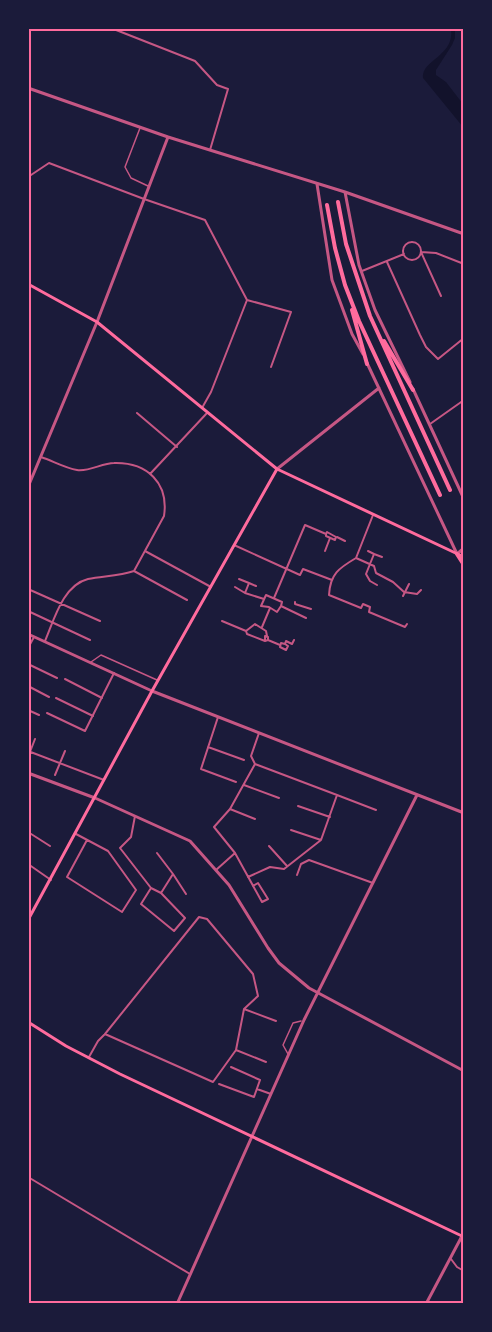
<svg xmlns="http://www.w3.org/2000/svg" width="492" height="1332" font-family="Roboto,sans-serif">
<style>
.water{fill:#12122b}
.lines{fill:none;stroke-linecap:round;stroke-linejoin:round}
.service{stroke:#c65784;stroke-width:1.5}
.minor{stroke:#c65784;stroke-width:2}
.tertiary{stroke:#c65784;stroke-width:3}
.secondary{stroke:#ff6b9d;stroke-width:3}
.primary{stroke:#ff6b9d;stroke-width:4}
.trunk{stroke:#ff6b9d;stroke-width:4}
.neatline{fill:none;stroke:#ff6b9d;stroke-width:2}
</style>
<rect width="100%" height="100%" fill="#1b1b3a"/>
<path class="water" d="M451,29H455V38L452,45L436,70V75L446,82L463,104V127L423,78C421,60 455,56 451,29Z"/>
<g class="lines">
<path class="service" d="M140,128L125,167L131,178L148,186
M91,662L101,655L157,680
M288,1054L283,1045L293,1023L301,1021"/>
<path class="minor" d="M111,28L195,61L217,85L228,89L210,150
M28,177L49,163L144,199L205,220L247,300L211,392L202,408
M403 251a9 9 0 1 1 18 0a9 9 0 1 1-18 0Z
M387,262L420,335L426,347L438,359L464,338
M362,271L404,254
M441,296L421,252L436,253L464,264
M247,300L291,312L271,367
M137,413L177,447
M430,424L464,400
M41,457C53,461 65,468 77,470C89,472 102,463 114,463C147,462 169,483 164,516L134,571C119,576 103,576 88,579C63,585 54,620 45,641
M150,474L207,413
M373,515L356,558L374,566L376,573L393,582L404,592L417,594L421,590
M337,537L345,541
M234,545L300,575L303,569L332,580
M145,551L211,587
M325,551L330,538
M368,551L374,554
M356,558C339,568 330,574 329,595L361,608L363,604L370,607L369,612L405,627L407,624
M134,571L187,600
M239,579L249,583
M377,585L370,581L366,574L374,554L382,557
M235,587L245,593L264,599
M28,589L100,621
M245,593L249,583L256,586
M403,596L409,584
M274,598L305,525L326,534L327,532L336,537L335,540L326,536V534
M295,602V604L311,609
M281,606L282,602L266,595L261,606L269,607L277,612L281,606L306,618
M28,611L90,640
M222,621L246,631
M262,627L270,608
M268,640L265,641V636L268,637V640L280,645
M265,641L247,634L246,631L255,624L266,631L267,636
M285,644L281,643L280,647L286,650L288,646L285,644L286,641L292,644L294,640
M28,648L34,637
M28,664L57,678
M65,679L102,698
M28,686L49,697
M56,698L93,716
M28,710L39,715
M47,713L85,731L114,673
M218,717L201,769L236,782
M208,747L244,760
M28,751L104,780
M28,757L35,739
M255,764L251,756L259,733
M55,775L65,751
M244,785L279,798
M337,795L376,810
M298,806L330,817
M230,809L255,819
M135,816L131,837L120,848L151,888L141,904L174,931L185,918L161,893L173,874L157,853
M291,830L321,840
M28,832L50,846
M76,834L108,851L136,890L122,912L67,877L87,840
M269,846L287,866
M235,853L214,827L230,809L255,764L337,795L321,840L284,869L270,867L248,877
M28,864L51,880
M216,870L235,853L262,902L268,899L258,883L253,886
M173,874L186,894
M297,875L301,864L309,860L373,883
M151,888L161,893
M244,1009L276,1021
M236,1050L266,1062
M89,1057L98,1041L105,1034L213,1082L236,1050L244,1009L258,996L253,974L207,919L199,917L105,1034
M219,1084L254,1097L260,1080L231,1067
M257,1089L271,1094
M28,1177L190,1274
M451,1259L457,1267L464,1271"/>
<path class="tertiary" d="M28,88L168,137L345,192L464,234
M317,184L332,280L352,334L363,354
M345,192L359,265L375,310L410,382
M367,363L457,554L464,548
M413,389L464,499
M277,469L379,388
M28,487L97,322L168,137
M28,634L152,691L464,813
M28,773L95,798L190,841L229,885L268,948L279,963L309,988L464,1071
M177,1304L304,1020L417,795
M426,1304L462,1236"/>
<path class="secondary" d="M28,284L97,322L277,469L464,557
M28,920L152,691L277,469
M28,1022L66,1046L120,1074L464,1237"/>
<path class="primary" d="M457,554L464,565"/>
<path class="trunk" d="M338,202L346,244L370,316L450,490
M327,205L335,248L345,285L359,321L440,495
M352,310L367,364
M384,341L413,390"/>
</g>
<rect width="492" height="1332" fill="none" stroke="#1b1b3a" stroke-width="60"/>
<rect x="30" y="30" width="432" height="1272" class="neatline"/>
</svg>
